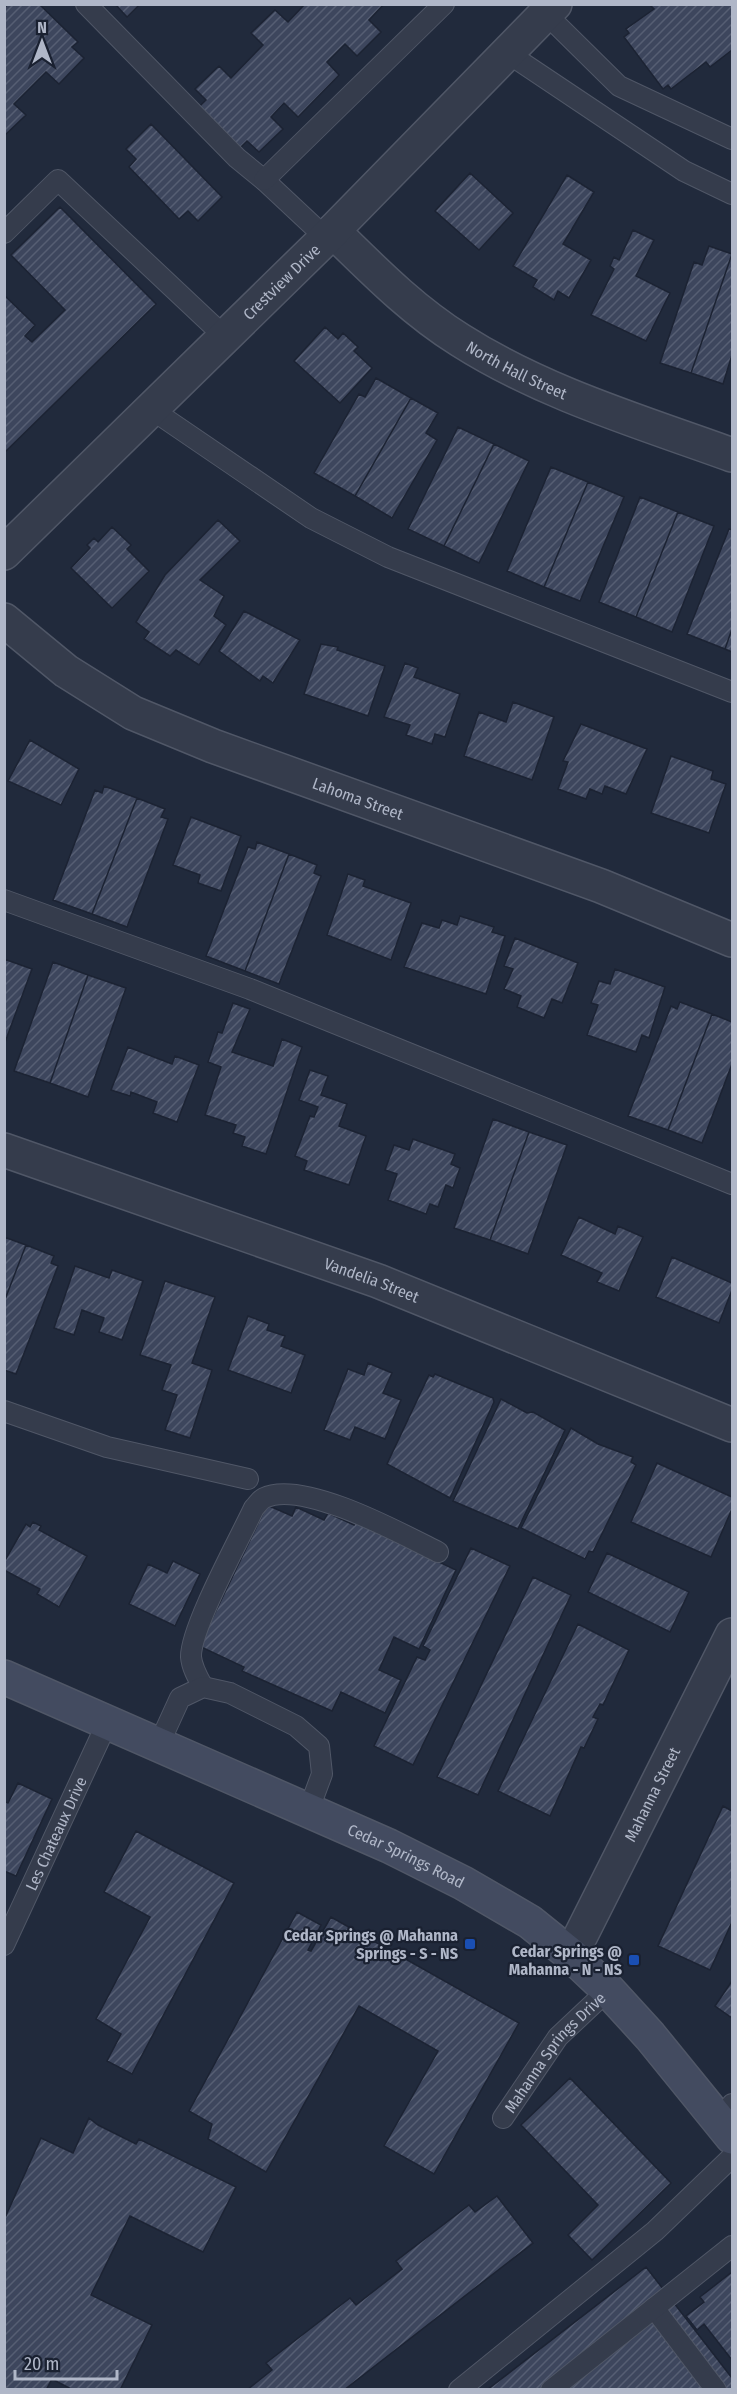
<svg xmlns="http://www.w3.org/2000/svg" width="737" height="2394" font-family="'Fira Sans Condensed',sans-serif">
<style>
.building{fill:url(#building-hatch);stroke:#1c2333;stroke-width:1.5}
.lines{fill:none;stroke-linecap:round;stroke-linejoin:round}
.lane-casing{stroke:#505767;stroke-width:22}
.street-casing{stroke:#505767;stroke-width:36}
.secondary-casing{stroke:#505767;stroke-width:36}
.lane{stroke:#353c4c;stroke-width:20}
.street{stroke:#353c4c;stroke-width:33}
.secondary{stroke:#434b60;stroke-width:33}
.transit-dot{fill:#1a4fb4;stroke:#1a2131;stroke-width:2}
.labels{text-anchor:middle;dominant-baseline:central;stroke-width:4.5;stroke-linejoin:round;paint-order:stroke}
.street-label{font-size:16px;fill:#b0b7c8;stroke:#1a2131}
.poi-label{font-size:16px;font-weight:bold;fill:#b0b7c8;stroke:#1a2131;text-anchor:end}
</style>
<defs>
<pattern id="building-hatch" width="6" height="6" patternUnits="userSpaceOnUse" patternTransform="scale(1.5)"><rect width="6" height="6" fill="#3d465d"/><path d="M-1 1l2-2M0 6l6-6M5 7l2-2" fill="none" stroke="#565e73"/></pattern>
</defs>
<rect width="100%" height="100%" fill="#212a3c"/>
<path class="building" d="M8,4H39L78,42L72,47L84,58L59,84L46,72L14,104L26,115L4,136V8Z
M115,4H140L127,17Z
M305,4H384L369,20L381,32L357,56L345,44L327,62L339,75L298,117L284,103L271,117L283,129L259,152L247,141L240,148L199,107L206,100L195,89L219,66L231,78L263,45L251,33L275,10L288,22Z
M652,4H732V50L710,67L706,62L671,89L668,85L663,89L624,37L629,33L626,29L654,9L651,6Z
M151,124L222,197L198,221L188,211L179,219L129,167L136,159L126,149Z
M470,173L513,213L479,250L435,211Z
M567,175L594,192L563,244L591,260L569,298L558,291L554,300L533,287L537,280L513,266Z
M60,207L156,304L4,453V295L35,325L25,336L32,342L65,310L11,255Z
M633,230L654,240L636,276L670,293L646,341L591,315L614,269L610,266L614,257L619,260Z
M709,246L732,254L691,373L660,363L694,262L702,265Z
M732,254V355L723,384L691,373Z
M325,327L338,339L343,333L358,347L354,351L372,368L340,403L294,361Z
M376,378L411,398L355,496L314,473L359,394L365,397Z
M411,398L438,413L426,433L437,440L392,518L355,496Z
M458,427L494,444L444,546L408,529Z
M494,444L529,461L479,563L444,546Z
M551,467L588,482L544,587L507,571Z
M588,482L624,497L580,601L544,587Z
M640,497L678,512L636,617L599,602Z
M678,512L714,526L672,632L636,617Z
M218,520L240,541L200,580L224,596L214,616L226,625L199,665L176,650L170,656L144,639L149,632L136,622L165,575Z
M112,527L131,545L127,549L149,571L112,608L71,568L90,548L87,545L94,538L98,542Z
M729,529L732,530V629L725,649L687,634Z
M244,611L300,640L273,683L263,676L260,681L219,651Z
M732,629V652L725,649Z
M321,644L338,647L337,650L385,666L368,716L304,694Z
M405,663L418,668L414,677L460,694L445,737L435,734L432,744L406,735L410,725L384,717Z
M513,702L554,717L532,780L464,756L479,712L506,722Z
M581,724L647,749L626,794L605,786L602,794L590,789L586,799L558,789L568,762L563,761Z
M30,740L79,769L61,805L8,781Z
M671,756L713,771L711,779L726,784L709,833L651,813Z
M104,786L137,798L92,914L53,900L95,790L102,793Z
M137,798L165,809L161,817L168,819L127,927L92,914Z
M191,817L241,836L221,891L198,883L200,875L173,865Z
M257,842L289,854L245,971L206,956L248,847L255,849Z
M289,854L317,865L314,873L321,876L279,984L245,971Z
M348,874L365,880L363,886L411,903L391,960L327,935Z
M460,916L494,927L492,932L505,936L486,994L404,967L422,923L439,928L442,920L457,925Z
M515,938L578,963L562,1003L552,999L544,1018L517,1007L521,996L504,989L513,969L504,966Z
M4,959L32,969L4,1045Z
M53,962L88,975L50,1083L14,1071Z
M615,969L665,987L649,1038L642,1035L636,1052L587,1035L598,1005L591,1003L599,981L610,984Z
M88,975L126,988L88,1097L50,1083Z
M680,1002L712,1014L668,1130L628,1116L671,1006L677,1009Z
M233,1003L250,1009L232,1052L273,1066L282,1039L302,1047L266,1154L242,1146L245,1137L233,1133L236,1125L205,1115L221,1067L208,1062L218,1032L222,1033Z
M712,1014L732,1022V1064L702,1143L668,1130Z
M128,1047L172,1064L175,1056L199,1065L177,1122L153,1113L157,1102L131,1092L130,1096L111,1090Z
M310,1070L328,1076L321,1095L347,1104L339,1126L366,1136L349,1185L304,1170L307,1161L295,1156L310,1116L314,1117L318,1107L299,1100Z
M493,1119L529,1132L490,1240L454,1228Z
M529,1132L567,1145L528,1254L490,1240Z
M413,1139L455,1154L451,1164L460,1168L453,1188L446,1185L438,1207L430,1204L426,1214L388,1200L397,1174L385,1170L394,1145L409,1150Z
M579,1217L615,1234L618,1226L643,1237L619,1291L597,1282L602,1273L561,1255Z
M4,1237L26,1245L4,1302Z
M26,1245L54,1256L51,1263L58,1266L16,1374L4,1370V1302Z
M672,1257L732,1283V1290L719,1323L656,1297Z
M75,1266L109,1278L112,1270L143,1281L122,1340L99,1332L104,1318L82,1310L74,1335L54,1328Z
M165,1281L215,1297L192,1363L212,1370L190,1438L165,1430L177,1395L162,1390L171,1365L140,1355Z
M248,1316L269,1324L267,1330L285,1336L281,1346L305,1355L291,1393L228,1370Z
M368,1363L392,1373L383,1393L401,1400L385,1439L355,1427L350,1440L324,1430L348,1369L364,1375Z
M435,1374L493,1398L494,1402L450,1498L387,1464L429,1375L433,1377Z
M501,1399L527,1413L533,1412L565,1430L518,1529L453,1501Z
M571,1428L598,1444L633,1457L631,1462L636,1465L593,1552L589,1551L585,1559L521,1528Z
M657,1463L732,1497V1509L711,1557L631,1522Z
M267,1505L292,1516L296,1507L324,1520L328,1513L354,1525L355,1522L456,1570L419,1649L394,1637L379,1670L401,1680L385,1713L341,1692L332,1711L242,1671L244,1667L199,1646Z
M33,1522L41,1526L39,1530L87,1556L59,1607L37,1594L40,1589L4,1570V1562L26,1524L30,1527Z
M471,1548L510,1566L413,1765L374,1746L417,1657L425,1660L430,1650L423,1646Z
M607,1553L689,1592L670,1632L588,1592Z
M173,1561L200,1574L175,1626L129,1604L148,1564L167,1573Z
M533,1577L571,1595L478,1795L437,1777Z
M578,1624L629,1650L603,1705L600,1704L593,1717L598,1719L584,1748L581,1747L550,1816L498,1791Z
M18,1783L52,1799L16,1876L4,1871V1802L8,1803Z
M723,1806L732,1811V1922L710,1970L658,1946Z
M136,1831L234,1883L132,2074L107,2061L121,2034L96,2019L150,1917L104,1892Z
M297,1912L321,1925L308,1950L311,1951L331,1917L519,2023L434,2174L384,2146L438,2051L359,2006L266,2172L208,2139L212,2124L189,2111Z
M732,1981V2018L715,2006Z
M570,2078L671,2183L592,2260L568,2235L598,2205L521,2125Z
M89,2118L98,2125L136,2144L139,2139L236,2187L203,2252L130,2216L91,2295L152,2325L120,2390H73L52,2379L46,2390H4V2220L41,2138L73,2153Z
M497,2196L533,2243L344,2390H247L272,2370L266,2363L350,2298L356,2305L402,2269L396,2261L469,2205L475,2212Z
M646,2267L732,2378V2390H487Z
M732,2272V2360L704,2324L697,2330L686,2316L704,2302L700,2297Z"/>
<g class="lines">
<defs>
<g id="lane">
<path d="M86,4L237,158L264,180L326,238"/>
<path d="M546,14L619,86L732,139"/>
<path d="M506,52L684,171L732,194"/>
<path d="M264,180L444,4"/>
<path d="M4,233L58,180L224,336"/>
<path d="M151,409L311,518L388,557L732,692"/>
<path d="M4,900L250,989L732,1184"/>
<path d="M4,1411L107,1447L248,1479"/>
<path d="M203,1687C198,1678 192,1668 191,1657C190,1629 240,1538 254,1508C257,1505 260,1500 264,1498C302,1479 402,1534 438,1552"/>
<path d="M159,1744L180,1698L203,1687L230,1693L296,1726L319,1746L322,1774L309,1809"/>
<path id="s1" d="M4,1945L108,1721"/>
<path id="s2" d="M503,2118L558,2037L608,1990"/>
<path d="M720,2121L732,2104"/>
<path d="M654,2308L716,2390"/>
<path d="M459,2390L655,2231L732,2157"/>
<path d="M551,2390L732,2246"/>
</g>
<g id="street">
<path id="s3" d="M333,231C373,270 412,310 460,340C543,393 641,422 732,455"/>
<path id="s4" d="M4,553L326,238L555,4"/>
<path id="s5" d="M4,620L66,671L133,713L213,746L601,886L732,940"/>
<path id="s6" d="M4,1150L378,1281L732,1425"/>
<path id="s7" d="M571,1955L732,1635"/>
</g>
<g id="secondary">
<path id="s8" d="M4,1677L389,1846L463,1883L530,1922L571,1955L608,1990L650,2036L732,2137"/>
</g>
</defs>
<use href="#lane" class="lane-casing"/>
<use href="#street" class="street-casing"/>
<use href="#secondary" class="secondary-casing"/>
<use href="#lane" class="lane"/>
<use href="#street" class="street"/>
<use href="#secondary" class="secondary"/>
</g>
<g class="transit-dot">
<rect x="464" y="1938" width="12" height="12" rx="3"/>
<rect x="628" y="1954" width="12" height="12" rx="3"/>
</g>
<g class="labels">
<g class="street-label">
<text stroke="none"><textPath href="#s4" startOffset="388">Crestview Drive</textPath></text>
<text stroke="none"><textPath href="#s3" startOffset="232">North Hall Street</textPath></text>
<text stroke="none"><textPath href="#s5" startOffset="400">Lahoma Street</textPath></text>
<text stroke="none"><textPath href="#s6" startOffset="390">Vandelia Street</textPath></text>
<text stroke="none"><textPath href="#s7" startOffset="180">Mahanna Street</textPath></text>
<text stroke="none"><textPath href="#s1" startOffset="123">Les Chateaux Drive</textPath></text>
<text stroke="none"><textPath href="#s8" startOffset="440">Cedar Springs Road</textPath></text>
<text stroke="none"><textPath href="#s2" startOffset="84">Mahanna Springs Drive</textPath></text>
</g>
<g class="poi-label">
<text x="458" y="1935">Cedar Springs @ Mahanna<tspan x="458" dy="18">Springs - S - NS</tspan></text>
<text x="622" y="1951">Cedar Springs @<tspan x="622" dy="18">Mahanna - N - NS</tspan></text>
</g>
</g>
<rect width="737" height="2394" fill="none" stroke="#b0b7c8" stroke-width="12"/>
<g transform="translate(42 42)" stroke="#1a2131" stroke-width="4.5" paint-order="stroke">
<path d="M0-4.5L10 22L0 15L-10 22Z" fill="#b0b7c8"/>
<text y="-9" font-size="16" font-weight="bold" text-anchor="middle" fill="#b0b7c8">N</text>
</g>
<path d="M15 2370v9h102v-9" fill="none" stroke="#b0b7c8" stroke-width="3"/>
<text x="24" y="2370" font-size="18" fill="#b0b7c8" stroke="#1a2131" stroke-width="4.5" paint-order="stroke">20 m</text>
</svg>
